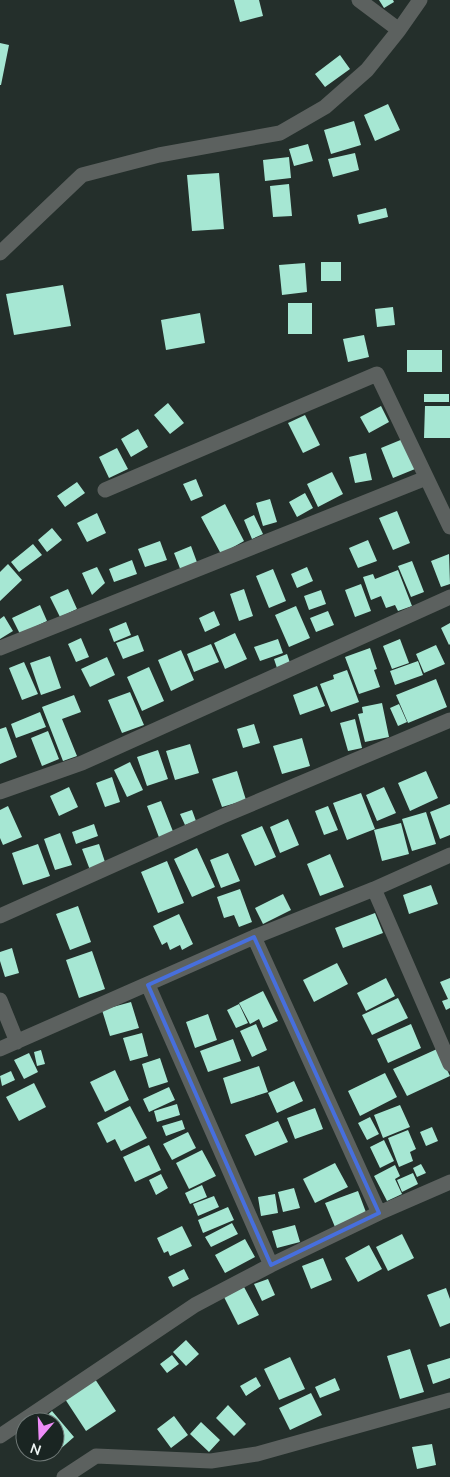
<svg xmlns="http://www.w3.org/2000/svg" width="450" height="1477" font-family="'Nunito Sans',sans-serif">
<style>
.building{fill:#a6e7d3}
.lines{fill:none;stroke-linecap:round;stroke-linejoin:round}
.street{stroke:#5c615f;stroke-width:15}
.marked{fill:none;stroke:#476fdd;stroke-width:4;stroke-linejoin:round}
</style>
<rect width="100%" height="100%" fill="#242f2b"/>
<path class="building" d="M234,0H259L263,16L240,22Z
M379,0H393L394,2L384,8Z
M0,43L9,45L1,85H0Z
M340,55L350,69L325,87L315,74Z
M388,104L400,130L375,141L364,115Z
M354,121L361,145L331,154L324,130Z
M308,144L313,161L294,166L289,149Z
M355,153L359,170L333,177L328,159Z
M289,157L291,178L265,181L263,160Z
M219,173L224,229L192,231L187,175Z
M289,184L292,216L273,217L270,186Z
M386,208L388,217L359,224L357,215Z
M321,262H341V281H321Z
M305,263L307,292L282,295L279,265Z
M63,285L71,326L14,335L6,294Z
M288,303H312V334H288Z
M393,307L395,325L377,327L375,309Z
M200,313L205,343L166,350L161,320Z
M364,335L369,357L348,362L343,339Z
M407,350H442V372H407Z
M424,394H449V402H424Z
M168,403L184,423L170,434L154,415Z
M381,406L389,422L369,433L360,417Z
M425,406H450V438H424Z
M305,415L320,445L303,453L288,423Z
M138,429L148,447L131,457L121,439Z
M403,439L415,469L393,478L381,448Z
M117,448L128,469L109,478L99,457Z
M366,453L372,480L355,483L349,457Z
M332,472L343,494L318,507L307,484Z
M196,479L203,496L191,501L183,484Z
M77,482L85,493L65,507L57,496Z
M305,493L313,508L297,517L289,502Z
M270,499L277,522L263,526L256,503Z
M225,504L244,541L221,554L201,517Z
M397,511L410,543L393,550L379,518Z
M97,513L106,533L87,542L77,523Z
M254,515L263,534L252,539L244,520Z
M52,528L62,540L47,552L38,540Z
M368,540L377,561L358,568L349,548Z
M160,541L167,560L145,567L138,549Z
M33,544L42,555L19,572L11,562Z
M191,546L198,565L181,571L174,553Z
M449,554L450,584L441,587L431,561Z
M132,560L137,574L114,582L109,569Z
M412,561L424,592L411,597L398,566Z
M8,564L22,580L0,601V572Z
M97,567L105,583L92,595L82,573Z
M307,567L313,581L297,588L291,574Z
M273,569L286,601L269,608L256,576Z
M398,570L412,606L398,611L395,605L386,608L381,596L371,600L363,577L373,574L375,579Z
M361,584L371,611L355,617L345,590Z
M68,589L77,609L60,617L50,597Z
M244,589L253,616L239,621L230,594Z
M321,590L326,604L309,610L304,596Z
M40,605L47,621L20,634L12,618Z
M296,606L310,638L289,647L275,615Z
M214,611L220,625L205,632L199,618Z
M328,611L334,625L316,632L310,618Z
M4,616L13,631L0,639V619Z
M126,622L131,635L114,642L109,629Z
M450,623V644L449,645L441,628Z
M235,633L247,659L225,669L214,643Z
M138,635L144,651L123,659L116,643Z
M81,638L89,657L76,662L68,644Z
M278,639L283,653L260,661L254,647Z
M400,639L409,663L392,669L383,646Z
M211,644L219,662L194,672L187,654Z
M436,645L445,664L424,673L416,654Z
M370,648L377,669L374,670L380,687L359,694L345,657Z
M181,650L194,680L171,691L158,660Z
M287,654L291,666L278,671L274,659Z
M50,656L61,688L41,695L30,663Z
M107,657L115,675L90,687L81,669Z
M418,661L423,675L395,685L390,671Z
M24,662L38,694L22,700L9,668Z
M149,667L164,701L142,711L127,677Z
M347,670L359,702L331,712L320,684L334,679L333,675Z
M436,679L447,707L408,723L396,695Z
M317,686L325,706L300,715L293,695Z
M130,692L144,725L122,733L108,700Z
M74,695L81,712L62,719L77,756L63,761L42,707Z
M382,703L389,737L365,742L358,714L363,713L362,707Z
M399,704L407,722L398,726L390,708Z
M40,712L46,727L16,738L11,724Z
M355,719L362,748L348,751L340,723Z
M254,724L260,743L243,748L237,729Z
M6,727L17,757L0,764V729Z
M48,731L59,759L42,766L31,738Z
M302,738L310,766L282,774L273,746Z
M190,744L199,773L175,780L166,751Z
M158,750L168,779L147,786L137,757Z
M130,762L143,790L127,797L114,770Z
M237,771L246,800L222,807L212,779Z
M426,771L438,798L410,811L398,783Z
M112,777L120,802L105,807L96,783Z
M69,787L78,807L59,816L50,796Z
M384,787L396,813L377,821L366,795Z
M361,793L375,829L347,840L333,803Z
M161,801L174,834L160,840L147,806Z
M450,804V835L440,839L430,812Z
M8,806L22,837L3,845L0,838V810Z
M328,806L338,830L324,835L315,811Z
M192,810L196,821L185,825L180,814Z
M426,812L436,844L412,851L402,819Z
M288,819L299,845L280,853L270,827Z
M401,823L409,854L382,861L374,830Z
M94,824L98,836L76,844L72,832Z
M262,826L276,857L255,866L241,835Z
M60,833L72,865L55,870L44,839Z
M38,844L50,876L23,885L12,853Z
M99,844L106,865L90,870L82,849Z
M197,848L215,887L192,897L174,859Z
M228,853L240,881L221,888L210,860Z
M330,854L344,887L320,896L307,864Z
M167,861L184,903L158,913L141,872Z
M431,885L438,904L409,914L403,895Z
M240,889L252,922L239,927L234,915L224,918L217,897Z
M283,894L291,910L263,924L255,908Z
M78,906L91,942L70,950L56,914Z
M375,913L383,933L343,948L335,928Z
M179,914L193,944L182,950L180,945L170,950L167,942L162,945L153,926Z
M12,948L19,973L5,977L0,961V952Z
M92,951L105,989L79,998L66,960Z
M337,963L348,984L314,1002L303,980Z
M386,978L395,996L366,1011L357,993Z
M450,978V1008L446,1010L442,1001L448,999L440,982Z
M263,991L278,1021L263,1028L259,1019L250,1024L239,1003Z
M398,998L408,1018L372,1035L362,1015Z
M131,1002L139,1028L110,1036L102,1010Z
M239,1004L248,1023L236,1028L227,1010Z
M208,1014L217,1040L195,1048L186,1022Z
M256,1024L267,1050L252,1057L240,1031Z
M411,1024L421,1048L388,1063L377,1039Z
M142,1033L148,1056L130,1061L123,1038Z
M233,1039L241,1061L208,1072L200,1051Z
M437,1049L450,1076L407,1096L393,1069Z
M41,1050L45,1064L37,1066L34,1052Z
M29,1053L38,1072L24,1079L14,1060Z
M160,1058L168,1082L149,1088L142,1064Z
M259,1066L268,1092L231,1104L223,1078Z
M115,1070L129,1100L105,1112L90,1082Z
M11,1071L15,1080L2,1086L0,1076Z
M385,1073L397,1097L360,1116L348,1091Z
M294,1081L303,1101L277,1113L268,1093Z
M34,1083L46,1107L19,1121L6,1097Z
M169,1087L175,1100L149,1112L143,1099Z
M177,1104L180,1115L157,1122L154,1111Z
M400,1105L410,1127L383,1138L374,1115Z
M130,1106L147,1138L121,1151L115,1139L107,1143L97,1123Z
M315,1108L323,1129L295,1139L287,1118Z
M370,1117L379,1134L367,1140L358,1123Z
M182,1120L185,1129L166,1136L162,1126Z
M278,1121L288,1142L255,1156L245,1135Z
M432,1127L438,1141L426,1146L420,1132Z
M408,1130L416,1149L410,1152L413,1161L399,1167L388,1138Z
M188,1132L196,1148L172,1160L163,1144Z
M384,1140L394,1161L380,1168L370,1147Z
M149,1145L161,1170L135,1182L123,1157Z
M202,1150L216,1176L189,1189L176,1163Z
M335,1163L348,1187L315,1203L303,1179Z
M421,1164L426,1173L417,1177L413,1168Z
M395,1165L400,1176L395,1179L402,1194L387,1201L374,1176Z
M413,1173L418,1184L402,1192L397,1180Z
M161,1174L168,1188L156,1195L149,1180Z
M202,1185L207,1197L190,1204L185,1193Z
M294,1188L300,1208L283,1212L278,1192Z
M358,1191L367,1215L335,1227L325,1203Z
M275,1194L278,1213L261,1216L258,1197Z
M214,1196L219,1207L198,1216L193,1204Z
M228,1207L234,1220L203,1233L198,1220Z
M232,1223L238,1234L211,1247L205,1237Z
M295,1225L300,1242L277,1248L272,1231Z
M182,1226L192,1246L170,1256L168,1251L164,1253L157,1238Z
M402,1234L414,1258L388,1271L376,1247Z
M245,1239L255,1257L225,1273L215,1255Z
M369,1245L382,1269L358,1282L345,1258Z
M323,1258L332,1280L311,1289L302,1266Z
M184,1269L189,1279L173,1287L168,1277Z
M268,1279L275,1295L262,1301L254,1284Z
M244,1287L259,1315L238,1325L224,1297Z
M446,1288L450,1299V1323L440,1327L427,1295Z
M186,1340L199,1354L186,1366L173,1352Z
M410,1349L424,1392L400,1399L387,1356Z
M172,1355L179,1364L167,1373L160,1364Z
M290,1357L305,1389L279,1400L264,1369Z
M450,1358V1378L433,1384L427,1365Z
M256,1377L261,1386L246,1396L240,1386Z
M335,1378L340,1390L320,1398L315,1387Z
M95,1379L116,1411L86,1431L65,1399Z
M311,1393L322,1415L290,1430L279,1408Z
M228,1405L246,1424L234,1436L216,1418Z
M52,1411L74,1437L50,1458L45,1452H55V1422H40Z
M174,1416L188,1435L171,1448L157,1429Z
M201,1422L220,1440L209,1452L190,1434Z
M432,1444L436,1465L417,1469L412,1447Z"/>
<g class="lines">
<path class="street" d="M359,0L399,30
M0,253L82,175L159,155L280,133L325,107L367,70L399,30L420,0
M105,490L377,374L450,527
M0,648L426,478
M0,792L82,763L450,597
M374,889L450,1064
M0,916L223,816L450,720
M254,937L379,1213
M148,985L271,1265
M0,1000L17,1042
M0,1049L254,937L374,889L450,855
M0,1436L195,1305L271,1265L379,1213L450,1182
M64,1477L96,1456L211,1461L257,1454L450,1400"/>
</g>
<path class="marked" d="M254,937L379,1213L271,1265L148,985Z"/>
<g transform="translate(40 1437) rotate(199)"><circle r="24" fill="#1a2522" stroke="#6f7876"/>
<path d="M0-4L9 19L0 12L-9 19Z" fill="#ee8cf8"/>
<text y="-8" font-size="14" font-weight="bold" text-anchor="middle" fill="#eef5f3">N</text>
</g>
</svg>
